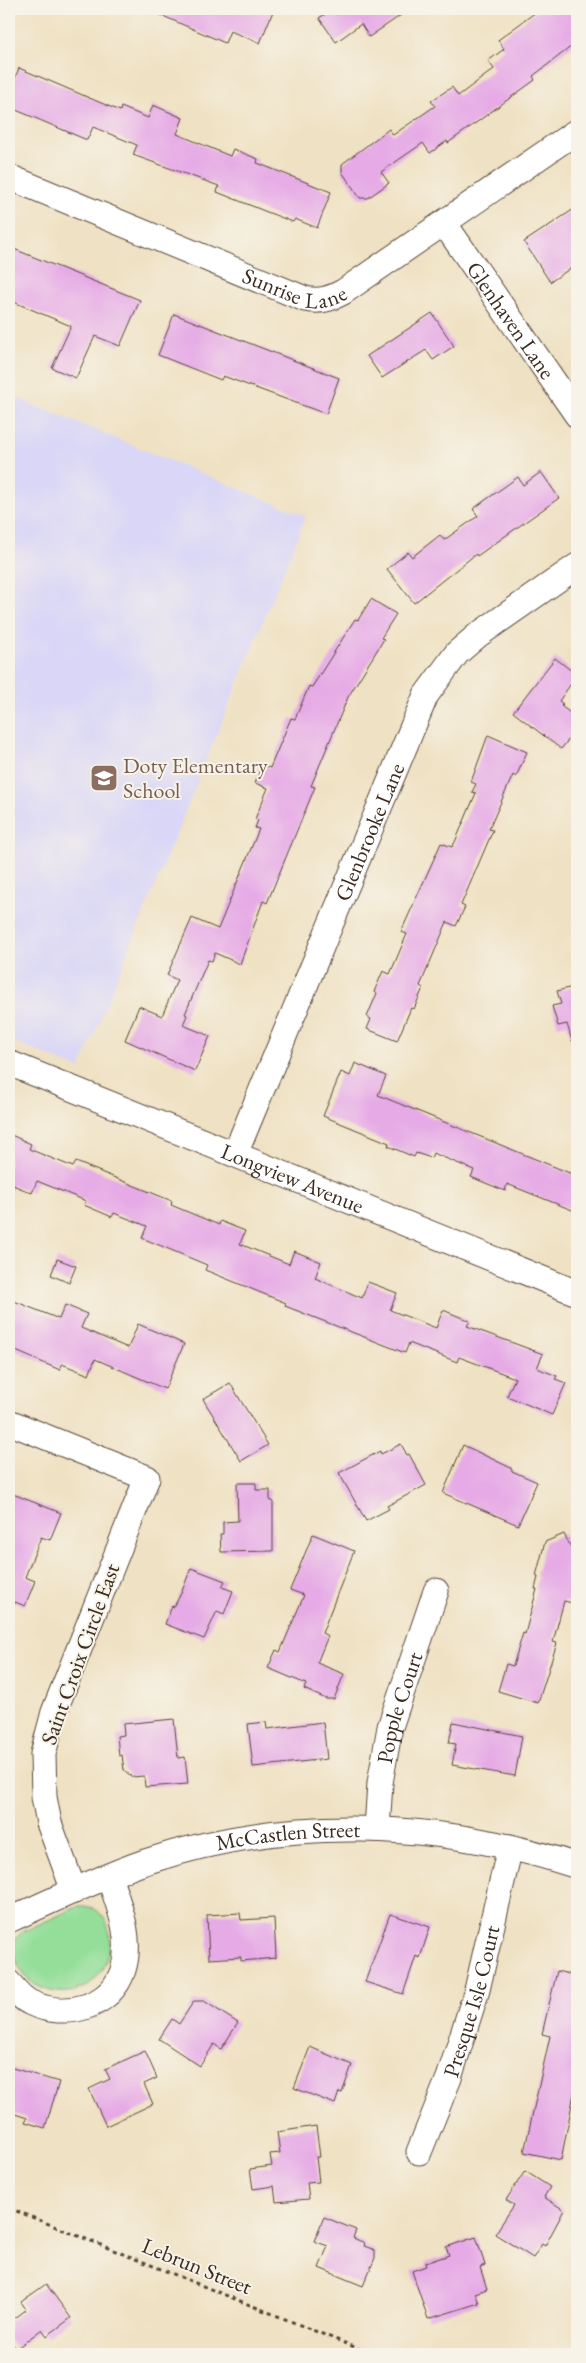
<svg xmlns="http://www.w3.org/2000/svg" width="586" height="2363" font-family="'EB Garamond',serif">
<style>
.built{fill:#d9d6f7}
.green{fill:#94de9a;stroke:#68845c}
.building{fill:#e6abe6}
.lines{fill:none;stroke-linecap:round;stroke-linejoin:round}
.minor-casing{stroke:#564537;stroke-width:27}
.path{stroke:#564537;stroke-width:3;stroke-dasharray:4 4;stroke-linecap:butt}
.minor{stroke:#fff;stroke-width:25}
.labels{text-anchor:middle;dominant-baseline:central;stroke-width:4;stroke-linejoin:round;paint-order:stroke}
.street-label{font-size:22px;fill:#3b2a1e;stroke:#f7f3e8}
.education-label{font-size:22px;fill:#785e54;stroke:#f7f3e8;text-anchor:start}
</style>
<rect width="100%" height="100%" fill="#f7f3e8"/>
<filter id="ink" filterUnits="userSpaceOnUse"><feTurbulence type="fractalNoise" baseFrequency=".02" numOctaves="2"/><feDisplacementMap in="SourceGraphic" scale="10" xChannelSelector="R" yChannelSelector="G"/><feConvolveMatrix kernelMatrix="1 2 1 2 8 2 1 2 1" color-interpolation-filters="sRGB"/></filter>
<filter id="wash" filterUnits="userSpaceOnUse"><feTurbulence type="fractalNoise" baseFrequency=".0096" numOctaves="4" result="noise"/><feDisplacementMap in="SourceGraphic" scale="20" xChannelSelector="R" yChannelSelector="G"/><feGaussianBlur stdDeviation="1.12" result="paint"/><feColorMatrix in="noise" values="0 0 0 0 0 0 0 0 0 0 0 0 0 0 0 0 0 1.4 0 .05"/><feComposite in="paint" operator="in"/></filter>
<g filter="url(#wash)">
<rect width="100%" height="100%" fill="#efe1c3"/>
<path class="built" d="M9,395L306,516L80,1069L9,1040Z"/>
<path class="green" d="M79,1906C128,1903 117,1998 58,1992C46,1991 35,1986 27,1978C19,1969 10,1952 14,1940L22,1932Z"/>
<g id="blocks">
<path class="building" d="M147,9H274L260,43L230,31L225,43Z
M333,9H410L369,37L361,24L336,42L319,18Z
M540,9H577V42L533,76L535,80L448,143L447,141L430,153L423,143L381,172L389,183L368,198H360L342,172V164L389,129L393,135L435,106L431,101L452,87L458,96L494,69L488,61L504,49L498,40Z
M19,68L120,111L121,107L148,118L153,105L183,118L177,134L230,156L233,149L258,159L257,163L331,192L317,228L295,219L293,222L267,212L217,192L219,186L133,155L137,145L93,127L87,140L9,107V93Z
M577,207V264L550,282L524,242Z
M9,247L140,300L120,346L95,336L76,378L52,368L71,326L9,300Z
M432,313L454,346L433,360L426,350L382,378L367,356Z
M174,314L339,378L326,414L223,376L221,380L158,355Z
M541,472L559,498L477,556L476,554L414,603L387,569L408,552L412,557L440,535L444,540L478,516L473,509L518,477L523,485Z
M371,599L396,614L381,638L384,639L348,697L311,786L315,787L267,903L263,901L240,964L215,953L212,961L208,960L185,1014L187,1015L183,1025L210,1036L195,1071L125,1040L139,1006L162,1016L177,980L167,975L192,918L218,929L259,829L255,828L258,820L255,819L268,788L255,783L262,765L270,768L291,718L295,719L309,686L312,687L355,619L358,620Z
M555,658L577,675L559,701L563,704L561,706L577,718V729L561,749L513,712Z
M488,735L527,752L516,777L513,775L489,829L493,830L461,905L465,907L456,926L447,922L420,986L423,988L414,1009L411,1008L397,1041L367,1029L371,1019L367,1017L377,993L374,992L383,971L390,974L407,934L401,932L441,843L452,847L455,842L476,793L472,792L476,784L471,782Z
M577,986V1041H572L567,1024L558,1026L552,1006L561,1004L557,991Z
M355,1063L386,1076L378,1095L577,1176V1212L507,1184L505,1191L471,1177L474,1170L433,1153L431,1158L416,1153L414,1157L388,1146L389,1143L323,1116L341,1072L350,1076Z
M9,1134L31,1144L29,1149L73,1167L76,1162L172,1201L171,1205L219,1225L220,1221L245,1231L240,1244L289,1264L294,1251L321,1262L315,1278L362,1298L368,1282L397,1293L390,1310L436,1328L443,1310L470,1321L467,1326L543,1354L537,1368L557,1376L555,1379L566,1383L552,1415L507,1396L515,1378L459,1357L457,1362L409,1343L405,1353L285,1306L286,1303L205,1270L207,1265L142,1238L147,1226L114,1213L112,1217L84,1205L86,1201L37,1181L32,1193L13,1185L9,1196Z
M57,1259L76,1266L69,1283L51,1275Z
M9,1299L59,1319L65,1305L87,1314L81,1328L128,1348L138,1324L184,1344L165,1389L95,1359L89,1375L62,1364L60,1370L9,1348Z
M230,1383L268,1445L241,1461L203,1399Z
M401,1444L407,1455L409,1454L426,1485L387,1506L389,1509L366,1521L339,1473L380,1451L381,1454Z
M463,1445L511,1468L512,1471L537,1482L518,1525L443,1493Z
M237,1483H256V1490H270V1501H273V1551L221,1552L220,1534H223V1522L238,1521Z
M13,1494L61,1513L50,1540L41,1537L25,1577L35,1581L25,1606L15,1602L9,1615V1505Z
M313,1534L354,1551L322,1633L328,1636L317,1663L344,1674L334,1699H326L304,1689L306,1684L268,1668L276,1650L280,1652L304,1595L290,1590Z
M564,1534L577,1559V1604L564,1601L553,1642L557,1643L538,1703L498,1691L506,1664L513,1666L523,1633L525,1634L537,1589H535L538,1577L536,1576L545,1542Z
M191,1568L225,1581L222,1587L233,1591L224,1614L217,1611L204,1639L165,1624L172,1606L174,1607L182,1591Z
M174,1719L178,1758L185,1757L188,1784L145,1787L144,1776L132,1777L124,1770L122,1755L119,1756L117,1736L124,1735L123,1724Z
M266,1722L267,1729L323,1722L327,1759L253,1767L248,1724Z
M453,1722L522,1736L515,1776L452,1765L456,1744L449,1743Z
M240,1913L241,1920L274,1918L276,1958L241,1961V1957L209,1959L207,1915Z
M390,1914L430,1927L420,1958L416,1956L403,1994L365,1982Z
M557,1971L577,1976V2078L561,2160L524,2152L550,2036L542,2034Z
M194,2001H204L238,2023L221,2049L214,2044L200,2066L159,2039L172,2019L179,2024Z
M310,2047L352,2065L342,2093L339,2092L335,2104L294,2088Z
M145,2051L157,2078L144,2084L153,2104L106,2126L89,2089L110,2079L105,2069Z
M9,2067L59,2082L45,2128L25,2122L27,2118L9,2112Z
M316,2126L320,2157H316L319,2182L307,2183L309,2199L276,2202L274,2186L253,2189L250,2169L272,2166L270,2154L280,2153L277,2132Z
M525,2171L550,2187L544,2197L564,2210L545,2246L542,2244L533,2258L495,2234L514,2205L506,2200Z
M324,2217L356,2230L353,2238L365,2243L364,2246L375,2250V2258L363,2286L319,2268L328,2246L314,2241Z
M476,2237L485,2265L480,2267L487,2289L475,2293L479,2303L428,2319L412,2271L426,2266L425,2263L449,2255L446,2247Z
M46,2284L71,2318L47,2336L42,2329L16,2349L9,2339V2322L26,2309L21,2302Z"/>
</g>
</g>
<g filter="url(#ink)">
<use href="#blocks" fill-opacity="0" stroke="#564537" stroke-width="1"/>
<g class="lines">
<defs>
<g id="minor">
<path id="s1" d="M9,177L305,299C320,302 330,299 343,292L577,131"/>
<path id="s2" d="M444,223L577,415"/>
<path id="s3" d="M9,1063L577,1293"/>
<path id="s4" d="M235,1154L426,695L457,653L478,635L577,566"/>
<path d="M9,1422L147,1478L54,1712L43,1754L44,1797L49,1823L74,1891"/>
<path id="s5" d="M377,1829L380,1783L390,1727L436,1591"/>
<path id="s6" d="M9,1920C54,1900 98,1878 145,1862C285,1815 438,1820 577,1866"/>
<path d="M9,1983C15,1990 22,1999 31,2003C65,2019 111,2008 123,1970C133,1938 119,1906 109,1877"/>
<path id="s7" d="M419,2152L449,2078L477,1990L510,1847"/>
</g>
</defs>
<use href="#minor" class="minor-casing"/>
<path class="path" d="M9,2208L372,2354"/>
<use href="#minor" class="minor"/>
</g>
</g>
<defs>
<symbol id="school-square" viewBox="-11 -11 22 22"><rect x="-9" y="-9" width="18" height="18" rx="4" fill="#8d6e63" stroke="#f7f3e8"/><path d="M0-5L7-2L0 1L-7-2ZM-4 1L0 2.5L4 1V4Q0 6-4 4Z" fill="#fff"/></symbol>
</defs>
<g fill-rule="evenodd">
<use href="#school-square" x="88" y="762" width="32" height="32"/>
</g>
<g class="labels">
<g class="street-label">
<text stroke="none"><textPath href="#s1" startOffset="308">Sunrise Lane</textPath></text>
<text stroke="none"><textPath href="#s2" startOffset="118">Glenhaven Lane</textPath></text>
<text stroke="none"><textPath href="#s4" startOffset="349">Glenbrooke Lane</textPath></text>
<text stroke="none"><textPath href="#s3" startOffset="306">Longview Avenue</textPath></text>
<text transform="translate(80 1654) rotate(-70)">Saint Croix Circle East</text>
<text stroke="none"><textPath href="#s5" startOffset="124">Popple Court</textPath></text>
<text stroke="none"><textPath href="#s6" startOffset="294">McCastlen Street</textPath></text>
<text stroke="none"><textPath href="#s7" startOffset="160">Presque Isle Court</textPath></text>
<text transform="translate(197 2266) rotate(22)">Lebrun Street</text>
</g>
<g class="education-label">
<text x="123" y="765">Doty Elementary<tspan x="123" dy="25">School</tspan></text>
</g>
</g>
<rect width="586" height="2363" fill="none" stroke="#f7f3e8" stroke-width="30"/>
</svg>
